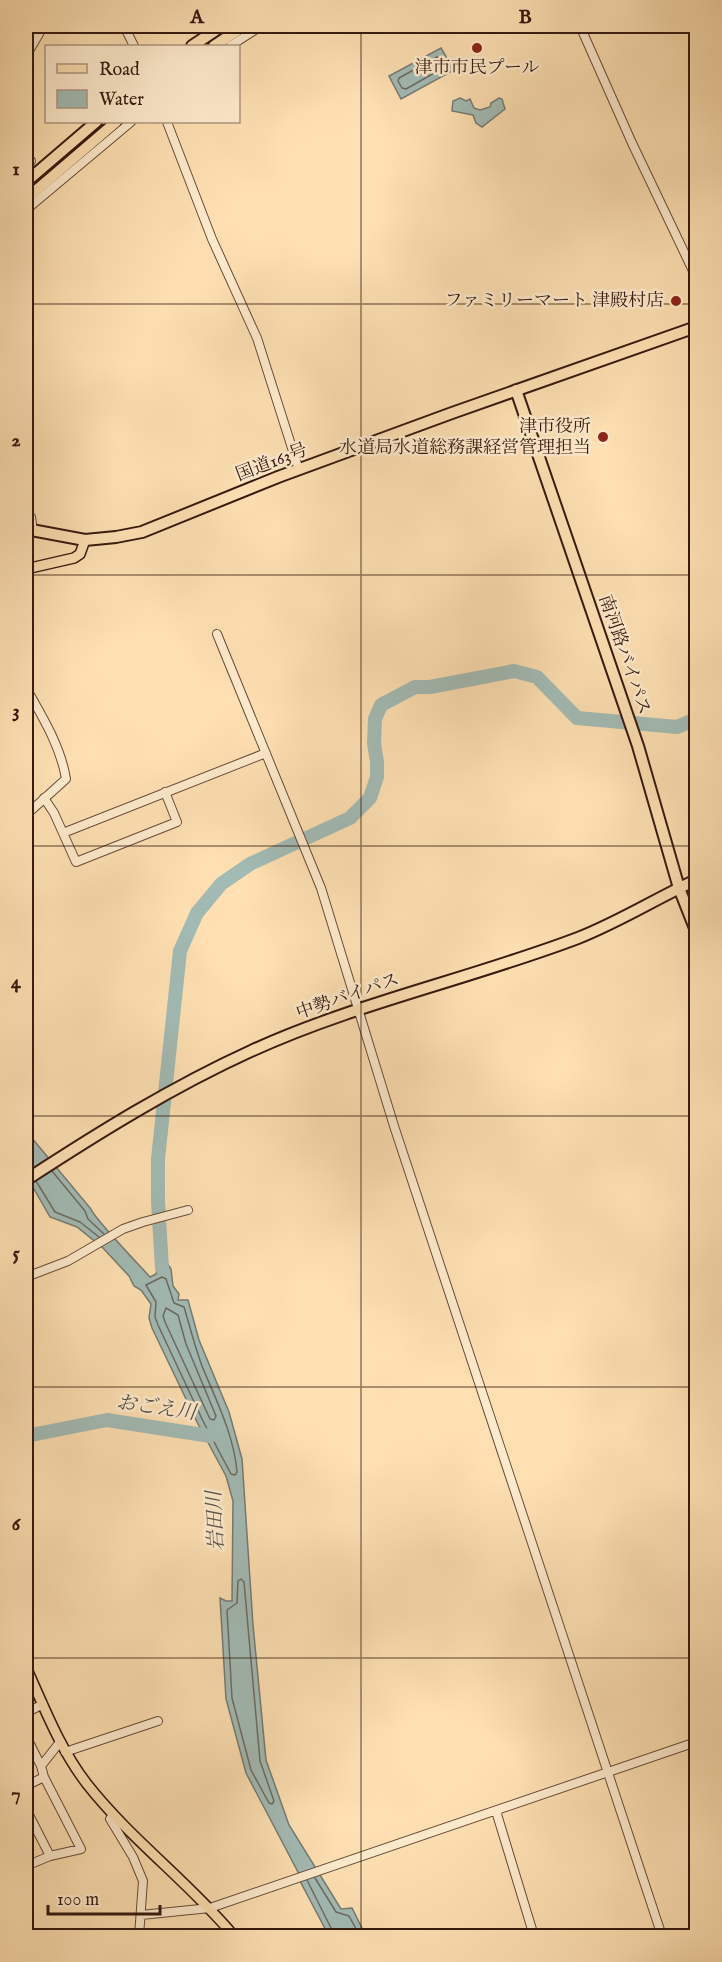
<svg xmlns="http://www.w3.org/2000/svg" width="722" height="1962" font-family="'IM FELL English','Noto Serif JP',serif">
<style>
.water{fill:#a2bbb5;stroke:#767a73;stroke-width:1.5}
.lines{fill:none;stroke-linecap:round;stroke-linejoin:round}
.shore{stroke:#6c6a62;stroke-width:1.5}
.river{stroke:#a2bbb5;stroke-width:14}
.minor-casing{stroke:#674b38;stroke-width:10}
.major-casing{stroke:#351910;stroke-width:12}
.highway-casing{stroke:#351910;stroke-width:14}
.minor{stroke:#feebcd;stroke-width:8}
.major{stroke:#fee0b2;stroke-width:9}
.highway{stroke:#fee0b2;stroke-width:10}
.grid{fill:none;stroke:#351910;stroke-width:1.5;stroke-opacity:0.55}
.poi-dot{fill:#8f2418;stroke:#feebcd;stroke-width:2}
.labels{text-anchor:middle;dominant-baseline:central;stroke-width:5;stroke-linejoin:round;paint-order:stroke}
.poi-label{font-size:18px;fill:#351910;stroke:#feebcd;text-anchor:end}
.street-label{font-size:18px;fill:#351910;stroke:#feebcd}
.water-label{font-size:20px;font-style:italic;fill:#5b524a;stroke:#feebcd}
.neatline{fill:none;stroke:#351910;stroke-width:2}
.grid-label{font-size:20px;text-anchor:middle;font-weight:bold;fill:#351910}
</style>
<rect width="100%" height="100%" fill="#fee0b2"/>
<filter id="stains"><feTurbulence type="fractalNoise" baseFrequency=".00333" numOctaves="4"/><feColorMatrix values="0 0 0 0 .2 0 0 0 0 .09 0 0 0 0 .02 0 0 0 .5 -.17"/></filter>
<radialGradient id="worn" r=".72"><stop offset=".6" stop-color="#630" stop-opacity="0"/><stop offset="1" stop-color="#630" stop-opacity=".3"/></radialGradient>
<path class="water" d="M441,48L454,70L401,99L389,76Z
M460,98L466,101L470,99L474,108L480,110L490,107L491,103L499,98L502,99L505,109L482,127L476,123L473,115L452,111L453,101Z
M26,1131L91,1209C93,1217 140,1266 150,1277L156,1274L163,1242L167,1263L171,1269L173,1286L179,1294L178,1300H188L199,1340L229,1412L242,1459L253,1625L266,1760L289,1825L341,1909L352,1908L366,1936H329L300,1881L299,1874L246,1773L226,1699L220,1598L226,1601H232L233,1501L226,1476L198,1424L152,1328L149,1318L151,1304L141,1290L134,1286L129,1276L103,1248L77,1227L50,1217L26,1175Z"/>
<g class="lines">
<path class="shore" d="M437,57L440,58L444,65L443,68L406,89L402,88L398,81L399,78Z
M52,1171L85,1211L88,1219L104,1234
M36,1181L55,1212L80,1222L99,1237
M162,1277L166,1279L174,1303L184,1307C190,1327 195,1347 202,1366C216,1400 234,1435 237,1472L235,1475L231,1474L203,1421L158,1325L155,1317L156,1302L146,1285Z
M166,1308L178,1315L186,1344L216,1416L214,1420L210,1419L165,1322L163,1316Z
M241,1579L244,1582L260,1761L274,1801L272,1804L269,1803L251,1770L232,1698L227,1610L237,1603L238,1581Z
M315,1878L336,1912L349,1916L360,1936
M307,1880L333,1932L334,1936"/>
<path class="river" d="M162,1268L158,1202V1159L180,951L197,913L221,884L250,864L350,818L370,798L377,777V762L374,743L375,719L381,705L415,687H430L514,671L537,677L577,718L677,727L696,719
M26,1436L107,1420L210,1436"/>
<defs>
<path id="minor" d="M124,26L134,46
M580,26L632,143L696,277
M230,46L261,26
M26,56L43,27L47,26
M167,122L212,239L257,338L299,470
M26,157L31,161L26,166
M26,210L131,122
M26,514L31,517L33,531
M217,634L321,888L394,1126L662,1936
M26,688C42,716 61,747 66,779L26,815
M44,798L54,813L76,862L177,822L165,792
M63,833L266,753
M26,1277L68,1261L123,1229L143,1222L188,1210
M26,1713L43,1704
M26,1736L41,1766
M65,1752L158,1721
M26,1786L44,1777
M26,1809L50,1856
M496,1811L534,1936
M113,1814L110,1819L133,1857L143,1881L139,1936
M26,1866L50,1856L81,1849L44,1777L41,1766L60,1742
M141,1915L210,1908L696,1742"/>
<path id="major" d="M26,569L74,558L80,554L85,540
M26,1667C44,1707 60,1749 87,1784C131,1840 189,1882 234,1936"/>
<path id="highway" d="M192,46L222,26
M214,46L244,26
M26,182L96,122
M26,199L116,122
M516,390L638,746L679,888L696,931
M26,529L85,540L116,537L142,532L278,477L452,413L696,327
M26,1180C98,1133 172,1087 251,1051C356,1003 470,979 578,938C619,922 657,898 696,880"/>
</defs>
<use href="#minor" class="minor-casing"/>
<use href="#major" class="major-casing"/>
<use href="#highway" class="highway-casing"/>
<use href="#minor" class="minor"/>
<use href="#major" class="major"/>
<use href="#highway" class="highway"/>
</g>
<path class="grid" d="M361,26V1936M26,304H696M26,575H696M26,846H696M26,1116H696M26,1387H696M26,1658H696"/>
<g class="poi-dot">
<circle cx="477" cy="48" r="6"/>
<circle cx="676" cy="301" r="6"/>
<circle cx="603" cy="437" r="6"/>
</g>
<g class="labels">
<g class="poi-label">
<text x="477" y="68" text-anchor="middle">津市市民プール</text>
<text x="664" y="301">ファミリーマート 津殿村店</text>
<text x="591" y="427">津市役所<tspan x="591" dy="21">水道局水道総務課経営管理担当</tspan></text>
</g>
<g class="street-label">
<text transform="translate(272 463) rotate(-21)">国道163号</text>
<text transform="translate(624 655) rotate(71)">南河路バイパス</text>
<text transform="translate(348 997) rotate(-19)">中勢バイパス</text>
</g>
<g class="water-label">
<text transform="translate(156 1408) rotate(8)">おごえ川</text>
<text transform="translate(216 1521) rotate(-93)">岩田川</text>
</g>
</g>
<rect width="722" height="1962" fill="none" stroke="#fee0b2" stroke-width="66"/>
<rect x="45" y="45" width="195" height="78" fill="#feebcd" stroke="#ae9781" stroke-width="1.5"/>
<rect x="57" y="64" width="30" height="9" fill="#fee0b2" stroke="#ae9781" stroke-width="1.5"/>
<text x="99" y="75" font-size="18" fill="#351910">Road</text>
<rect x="57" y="90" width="30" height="18" fill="#a2bbb5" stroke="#ae9781" stroke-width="1.5"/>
<text x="99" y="105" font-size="18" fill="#351910">Water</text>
<path d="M48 1905v9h112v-9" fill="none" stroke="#351910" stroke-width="3"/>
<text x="57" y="1905" font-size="18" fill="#351910" stroke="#feebcd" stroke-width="4.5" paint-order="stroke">100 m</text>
<rect x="33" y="33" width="656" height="1896" class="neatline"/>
<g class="grid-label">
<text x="197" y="23">A</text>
<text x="525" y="23">B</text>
<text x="16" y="175">1</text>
<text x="16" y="446">2</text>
<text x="16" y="717">3</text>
<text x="16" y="988">4</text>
<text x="16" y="1259">5</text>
<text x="16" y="1530">6</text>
<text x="16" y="1800">7</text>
</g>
<rect width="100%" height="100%" filter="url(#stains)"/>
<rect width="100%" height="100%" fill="url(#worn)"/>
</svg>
